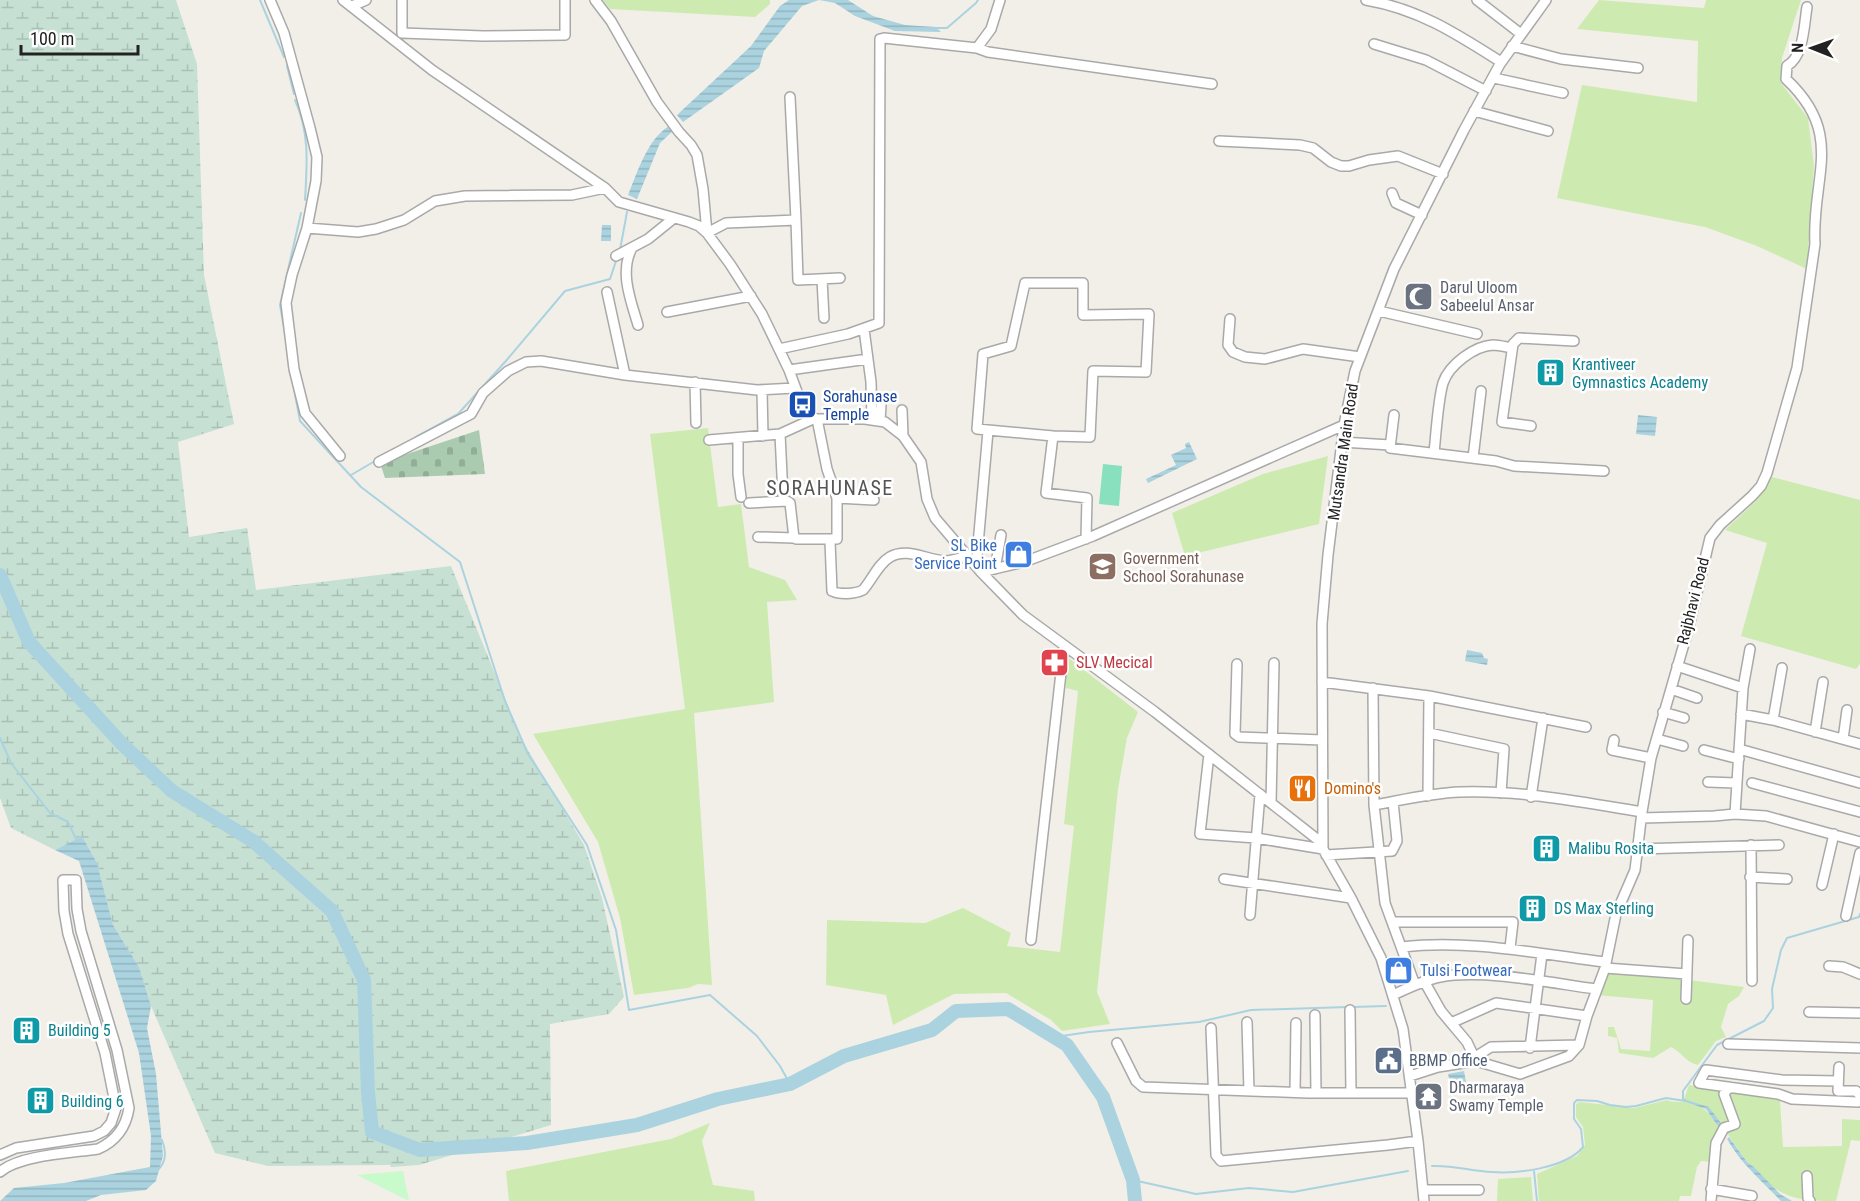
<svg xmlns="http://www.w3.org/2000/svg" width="1860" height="1201" font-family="'Roboto Condensed',sans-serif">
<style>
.grass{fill:#cdebb0}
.wetland{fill:url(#wetland-marsh)}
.cemetery{fill:url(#cemetery-stones)}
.park{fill:#c8facc}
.pitch{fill:#88e0be}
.water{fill:url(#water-rules)}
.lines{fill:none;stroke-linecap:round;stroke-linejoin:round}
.stream{stroke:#aad3df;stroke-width:2}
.river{stroke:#aad3df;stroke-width:14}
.minor-casing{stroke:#a9a9a9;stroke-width:12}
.minor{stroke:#fff;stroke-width:9}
.labels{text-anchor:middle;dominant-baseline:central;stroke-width:5;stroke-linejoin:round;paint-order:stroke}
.worship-label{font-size:16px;fill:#5b616d;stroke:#fff;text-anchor:start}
.culture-label{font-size:16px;fill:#0d838f;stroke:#fff;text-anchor:start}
.transit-label{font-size:16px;fill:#164399;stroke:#fff;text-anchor:start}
.street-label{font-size:16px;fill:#222;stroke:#fff}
.shop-label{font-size:16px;fill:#366cbe;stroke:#fff;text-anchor:end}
.education-label{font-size:16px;fill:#785e54;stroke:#fff;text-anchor:start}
.health-label{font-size:16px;fill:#be3a42;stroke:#fff;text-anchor:start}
.food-label{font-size:16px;fill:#c56008;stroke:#fff;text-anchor:start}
.service-label{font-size:16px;fill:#4e5e75;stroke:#fff;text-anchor:start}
.quarter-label{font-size:20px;letter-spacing:1.5px;fill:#555;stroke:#fff}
</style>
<defs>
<pattern id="wetland-marsh" width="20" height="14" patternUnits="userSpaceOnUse" patternTransform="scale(1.5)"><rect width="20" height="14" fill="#c6e0d4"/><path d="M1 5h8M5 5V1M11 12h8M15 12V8" fill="none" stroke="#aac0b6"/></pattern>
<pattern id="cemetery-stones" width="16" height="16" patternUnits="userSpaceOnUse" patternTransform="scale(1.5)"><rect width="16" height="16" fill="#aacbaf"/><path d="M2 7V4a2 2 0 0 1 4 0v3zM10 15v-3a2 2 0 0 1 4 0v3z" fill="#92ae96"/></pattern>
<pattern id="water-rules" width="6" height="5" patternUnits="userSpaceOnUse" patternTransform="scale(1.5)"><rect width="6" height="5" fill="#aad3df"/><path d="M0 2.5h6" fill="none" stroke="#92b5bf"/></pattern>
</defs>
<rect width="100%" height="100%" fill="#f2efe9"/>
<path class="grass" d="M603,0H770V4L755,17L610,9Z
M1599,0L1704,8L1706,0H1801L1782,58L1781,83L1808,118L1814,166L1807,269L1757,246L1705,227L1557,198L1582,85L1697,102L1698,41L1577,29Z
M708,428L718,507L741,504L749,567L785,580L797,600L767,602L774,702L694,713L712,985L698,984L688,988L634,995L620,918L598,842L533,734L685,709L650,434Z
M1328,456L1319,524L1185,556L1172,513L1263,474Z
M1772,477L1860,500V664L1856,669L1741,636L1767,543L1725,530L1755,502Z
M1066,656L1138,712L1127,738L1118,789L1097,992L1110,1024L1062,1031L1051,1020L1006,993L954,994L893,1025L886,995L826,985L827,920L925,923L963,908L1011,933L1007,946L1060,952L1074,826L1064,824L1078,691L1066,688Z
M1605,973L1681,979L1744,987L1739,996L1728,1004L1721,1027L1726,1037L1716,1041L1698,1065C1686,1063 1682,1052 1671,1047L1653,1058L1619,1053L1617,1038L1608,1036V1027H1614L1621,1049L1650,1051L1653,1000L1596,995Z
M1689,1085L1780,1100L1783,1147L1842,1146V1119L1860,1120V1141L1851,1140L1836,1201C1808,1201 1792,1201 1770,1185C1762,1177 1757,1168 1747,1162L1709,1107L1684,1099Z
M1667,1100C1674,1103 1679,1101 1686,1102C1705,1105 1709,1113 1719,1128L1712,1162L1701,1161L1697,1167L1691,1196H1680L1679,1201H1539L1537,1174L1577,1156L1585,1145L1583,1127L1576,1117V1104L1580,1102L1634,1108Z
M710,1123L702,1141L713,1185L754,1191L755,1201H509L506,1171L671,1139Z
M1531,1177L1533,1201H1497L1498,1179Z"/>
<path class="wetland" d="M0,0H176L197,64L204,275L234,424L178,442L189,537L247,528L256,590L451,566L522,740L584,845L602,898L624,997L609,1014L550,1024L551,1125L419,1165L391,1167L390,1165L268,1166L215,1153L151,1006L139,967L113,925L97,863L82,836L55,850L11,828L0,798Z"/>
<path class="cemetery" d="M479,430L485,474L385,478L380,463Z"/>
<path class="park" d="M403,1171L409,1201L357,1175Z"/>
<path class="pitch" d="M1103,464L1122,466L1119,506L1099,504Z"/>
<path class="water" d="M789,0H819L802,6L764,51L759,68L683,122L677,115L751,46L780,6Z
M819,0H848L873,16L905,25L936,27L941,32L895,31L855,16L835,3Z
M669,126L674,130L660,143L637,199L628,195C638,171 647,140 669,126Z
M602,225H611V241H601Z
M1638,415L1657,417L1655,436L1636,434Z
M1189,442L1197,459L1148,483L1146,479L1176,465L1171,455L1186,448L1185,444Z
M1467,650L1482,653L1484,658L1488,659L1487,665L1465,661Z
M82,836L97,863L113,925L139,967L151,1006L147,1028L156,1074L163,1156L156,1181L146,1190L101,1195L86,1201H0L14,1188L64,1183L150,1167L151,1136L139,1053L79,861L55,850Z
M1464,1071L1467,1087L1452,1090L1448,1074Z
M1684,1099L1709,1107L1723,1126L1719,1128L1706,1109L1683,1101Z
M1729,1137L1747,1162L1754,1167L1780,1194L1792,1201H1781C1762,1181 1741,1164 1727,1139Z"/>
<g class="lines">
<path class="stream" d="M260,0L284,57
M935,28H947L976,3L978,0
M287,66L294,94
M295,100C310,133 307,165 305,200
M620,250L627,212
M287,345L280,305L301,213
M294,389L300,421L361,487L460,562L505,701L528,754L587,845L616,930L629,1010L710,995L757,1036L780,1066L790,1084
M416,437L458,414L505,362L565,291L610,279L617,258
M351,475L375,461
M0,738L11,763L50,813L68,822L77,841
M1353,1007L1386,1006
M1055,1037L1089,1032L1199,1022L1251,1010L1347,1007
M1683,1099V1091L1717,1045L1764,1021L1773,1008L1772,989L1781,950L1787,938L1859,917L1860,914
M1432,1166C1453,1165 1471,1171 1492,1172C1518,1174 1566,1168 1583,1147L1581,1129L1574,1119V1103L1577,1100L1597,1101L1610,1105L1626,1107L1636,1106L1666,1098L1686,1101
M158,1170C167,1161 166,1151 162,1140
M1534,1171L1537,1201
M1133,1180L1196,1194L1249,1188L1293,1192L1408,1171"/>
<path class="river" d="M0,575L29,642L122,744L172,791L253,841L332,911L364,980L368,1092L372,1132L420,1150L527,1143L637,1125L718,1099L790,1084L844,1056L932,1030L956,1011L1008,1009L1067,1045L1103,1097L1133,1180L1135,1201"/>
<defs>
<path id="minor" d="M270,0L284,33L310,128L317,157L316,181L307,228L292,275L286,303L294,369L305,413L340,456
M343,0L432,70L605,188L619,202L689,222L699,226L707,233L730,264L762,314L789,370L802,405L809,416L817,419H865L885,422L903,436L921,462L927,499L935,518L981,572L1023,615L1155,712L1322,843
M402,0V33L483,36L565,35V0
M595,0L611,21L657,102L679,132L691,145L697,155L703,189L707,233L726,223L796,220L798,280L840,278
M1366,0C1419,9 1457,34 1501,62
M1477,0L1521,34
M352,6L366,0
M1374,44L1426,60L1486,91
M1512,46L1561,59L1638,68
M977,48L991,29L1000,0
M1494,78L1563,93
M790,97L796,220
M1474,111L1548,131
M1219,141L1300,145L1313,148L1331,162L1341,166H1349L1369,160L1398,156L1443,174
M1392,193L1396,203L1422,215
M307,228L358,232L376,229L404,220L435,201L465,196L572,195L605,188
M632,248C619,272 631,301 638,325
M616,256L648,239L674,218
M822,279L824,318
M1025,283H1083V315L1149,314L1146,372L1093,371L1090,437L1053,436L977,429L983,354L1011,346Z
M607,292L625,375
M1379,311L1477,334
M667,312L751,296
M1230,319L1228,345L1233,352L1245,357L1265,359L1303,349L1360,357
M864,329L871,382L872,420
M779,349L848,334L879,323L880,39L884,38L977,48L988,52L1212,84
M789,370L868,359
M695,382L696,423
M762,390L763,436
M902,410L903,436
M1394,415L1390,448L1496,461L1514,466L1604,471
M880,421L881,405
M1531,426L1502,422L1513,344L1519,338L1574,341
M780,434L783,496
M1053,436L1046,493L1087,498L1086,539
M738,438V474L741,497
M709,440L780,434L813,419
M1342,442L1390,445
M1434,453C1436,434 1438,400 1443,383C1449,365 1474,346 1493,345C1499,345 1506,347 1512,348
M1473,458L1481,391
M379,462L471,414L483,393L508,371L526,362L541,361L625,375L757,390L795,388
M837,498L874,500
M749,503L787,501L790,503L794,538L796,539H837V498L827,469L817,419
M758,537L794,538
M830,541L832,591C840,595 855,594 863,590C872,580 878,564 890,557C907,547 927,560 945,561C952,561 960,558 967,556
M973,563L977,556L988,431
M995,569L1001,535
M981,572L1024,562L1093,536L1344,425
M1237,664L1235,734L1239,737L1322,740
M1677,666L1743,688
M1322,682L1429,696L1586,727
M1373,688L1374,805
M1671,689L1697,698
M1663,712L1684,718
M1741,714L1773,720L1860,744
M1773,720L1782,668
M1815,732L1823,682
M1429,733L1504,749L1501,793
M1657,739L1683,746
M1843,739L1847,710
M1614,740L1612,750L1651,758
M1739,749L1860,783
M1704,750L1739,759
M1209,754L1200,834L1256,838L1323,849
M1708,782L1736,783
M1752,783L1860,812
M1428,796L1429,696
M1531,797L1543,718
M1271,803L1274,663
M1735,814L1743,688L1750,649
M1642,818L1714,816L1735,814L1766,816L1860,842
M1751,845L1752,981
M1638,849L1779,845
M1326,855L1392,851L1397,841L1393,802
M1750,877L1787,879
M1224,879L1351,898
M1822,885L1834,834
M1250,915L1260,794
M1846,916L1860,853
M1393,922H1513L1510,948
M1031,940L1064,646
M1402,947C1470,939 1538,954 1605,962
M1829,966L1843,967L1860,974
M1605,968L1687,974
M1424,981L1441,1011L1467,1042L1476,1061
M1415,985L1385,903L1374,805C1402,800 1431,793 1460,792C1521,790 1582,802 1642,812
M1393,995C1408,988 1424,980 1440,977C1484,969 1551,983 1596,989
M1686,999L1688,940
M1350,1010L1351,1093
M1809,1012L1860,1013
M1315,1015L1316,1093
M1247,1022L1249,1091
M1451,1023L1496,1003L1587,1016
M1211,1028L1216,1155L1221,1161L1388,1145L1418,1141
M1117,1043L1136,1081L1143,1087L1308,1093H1412
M1728,1044L1860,1048
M1530,1048L1542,954
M1475,1057L1491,1047L1579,1045
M1839,1067L1838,1091H1856L1860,1095
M1410,1076L1438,1067L1476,1061L1520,1074L1569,1056L1579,1045L1587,1016L1605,968L1616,914L1635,870L1642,812L1651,758L1688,630L1710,538L1720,525L1752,496L1761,486L1767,473L1797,368L1815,244C1811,177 1846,135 1786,79L1787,66C1804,56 1804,25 1807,7
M1838,1081L1782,1080L1706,1070L1699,1083L1778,1094L1792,1099L1858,1102L1860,1100
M1295,1092L1296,1023
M0,1155L16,1148L94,1136L104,1131L111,1123L116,1108L105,1053L68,934L64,911L63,880H76L77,909L81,931L117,1050L129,1108C126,1128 116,1141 98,1149C71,1153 19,1155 0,1172
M1807,1176L1808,1198L1810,1201
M1711,1189L1752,1196
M1423,1190H1479
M1424,1201L1418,1141L1403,1029L1381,958L1351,898L1323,849L1322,624L1328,555L1344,425L1355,371L1394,269L1464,130L1500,64L1546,0
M1711,1201L1716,1143L1724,1128L1735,1124L1724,1094L1729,1087"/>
</defs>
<use href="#minor" class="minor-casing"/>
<use href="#minor" class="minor"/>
</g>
<defs>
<symbol id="mosque-square" viewBox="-11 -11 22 22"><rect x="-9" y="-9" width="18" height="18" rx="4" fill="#6b7280" stroke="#fff"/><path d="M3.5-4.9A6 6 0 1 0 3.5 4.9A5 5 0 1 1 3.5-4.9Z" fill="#fff"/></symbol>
<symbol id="building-square" viewBox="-11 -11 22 22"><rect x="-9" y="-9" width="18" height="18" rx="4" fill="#0f9aa8" stroke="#fff"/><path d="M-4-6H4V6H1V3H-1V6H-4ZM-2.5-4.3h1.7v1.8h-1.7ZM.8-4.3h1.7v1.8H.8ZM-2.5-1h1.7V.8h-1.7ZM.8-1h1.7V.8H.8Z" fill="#fff"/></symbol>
<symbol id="bus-square" viewBox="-11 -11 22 22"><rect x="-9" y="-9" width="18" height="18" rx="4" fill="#1a4fb4" stroke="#fff"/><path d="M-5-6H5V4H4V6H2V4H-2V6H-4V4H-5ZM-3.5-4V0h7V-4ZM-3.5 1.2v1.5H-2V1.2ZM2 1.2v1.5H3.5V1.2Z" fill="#fff"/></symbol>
<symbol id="shop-square" viewBox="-11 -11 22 22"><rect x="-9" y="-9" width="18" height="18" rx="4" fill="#3f7fe0" stroke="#fff"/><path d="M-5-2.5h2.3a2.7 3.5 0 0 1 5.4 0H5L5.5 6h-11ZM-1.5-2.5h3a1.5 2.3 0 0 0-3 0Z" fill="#fff"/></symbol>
<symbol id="school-square" viewBox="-11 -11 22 22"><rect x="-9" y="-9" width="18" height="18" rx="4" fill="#8d6e63" stroke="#fff"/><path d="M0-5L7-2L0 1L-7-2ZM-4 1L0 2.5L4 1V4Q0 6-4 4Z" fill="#fff"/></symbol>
<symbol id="pharmacy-square" viewBox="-11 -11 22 22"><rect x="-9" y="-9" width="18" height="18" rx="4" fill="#e0444e" stroke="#fff"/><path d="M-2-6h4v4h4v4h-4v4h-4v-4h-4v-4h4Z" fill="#fff"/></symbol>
<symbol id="restaurant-square" viewBox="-11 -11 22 22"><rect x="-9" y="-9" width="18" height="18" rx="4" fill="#e8710a" stroke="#fff"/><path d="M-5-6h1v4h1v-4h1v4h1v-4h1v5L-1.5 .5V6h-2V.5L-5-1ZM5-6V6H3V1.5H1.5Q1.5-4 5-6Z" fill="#fff"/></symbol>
<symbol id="civic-square" viewBox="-11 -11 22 22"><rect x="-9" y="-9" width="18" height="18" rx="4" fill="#5c6f8a" stroke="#fff"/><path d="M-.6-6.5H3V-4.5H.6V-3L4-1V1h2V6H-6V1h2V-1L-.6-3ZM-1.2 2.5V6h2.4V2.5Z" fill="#fff"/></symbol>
<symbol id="temple-square" viewBox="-11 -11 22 22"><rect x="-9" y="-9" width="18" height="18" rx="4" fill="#6b7280" stroke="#fff"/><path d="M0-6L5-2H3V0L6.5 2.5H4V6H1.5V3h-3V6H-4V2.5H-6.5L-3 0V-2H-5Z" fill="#fff"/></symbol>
</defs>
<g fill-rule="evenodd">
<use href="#mosque-square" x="1402" y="280" width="33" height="33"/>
<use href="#building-square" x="1534" y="356" width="33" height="33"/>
<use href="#bus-square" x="786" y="388" width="33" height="33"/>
<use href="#shop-square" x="1002" y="538" width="33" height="33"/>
<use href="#school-square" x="1086" y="550" width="33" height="33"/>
<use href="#pharmacy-square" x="1038" y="646" width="33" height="33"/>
<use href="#restaurant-square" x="1286" y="772" width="33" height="33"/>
<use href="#building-square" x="1530" y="832" width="33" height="33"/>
<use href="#building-square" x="1516" y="892" width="33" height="33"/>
<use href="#shop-square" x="1382" y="954" width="33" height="33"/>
<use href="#building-square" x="10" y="1014" width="33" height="33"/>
<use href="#civic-square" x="1372" y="1044" width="33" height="33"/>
<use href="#temple-square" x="1412" y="1080" width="33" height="33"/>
<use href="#building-square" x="24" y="1084" width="33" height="33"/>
</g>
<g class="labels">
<g class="worship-label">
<text x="1440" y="287">Darul Uloom<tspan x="1440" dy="18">Sabeelul Ansar</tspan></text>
<text x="1449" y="1087">Dharmaraya<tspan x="1449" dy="18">Swamy Temple</tspan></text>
</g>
<g class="culture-label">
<text x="1572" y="364">Krantiveer<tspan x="1572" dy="18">Gymnastics Academy</tspan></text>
<text x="1568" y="848">Malibu Rosita</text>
<text x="1554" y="908">DS Max Sterling</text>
<text x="48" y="1030">Building 5</text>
<text x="61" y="1101">Building 6</text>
</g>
<g class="transit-label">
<text x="823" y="396">Sorahunase<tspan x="823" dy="18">Temple</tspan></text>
</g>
<g class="street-label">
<text transform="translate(1343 452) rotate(-82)">Mutsandra Main Road</text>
<text transform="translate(1693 601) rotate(-76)">Rajbhavi Road</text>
</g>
<g class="shop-label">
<text x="997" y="545">SL Bike<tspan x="997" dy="18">Service Point</tspan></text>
<text x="1420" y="970" text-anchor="start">Tulsi Footwear</text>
</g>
<g class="education-label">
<text x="1123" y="558">Government<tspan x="1123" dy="18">School Sorahunase</tspan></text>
</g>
<g class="health-label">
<text x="1076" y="662">SLV Mecical</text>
</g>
<g class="food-label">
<text x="1324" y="788">Domino's</text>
</g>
<g class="service-label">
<text x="1409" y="1060">BBMP Office</text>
</g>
<g class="quarter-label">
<text x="830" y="488">SORAHUNASE</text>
</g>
</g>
<g transform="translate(1812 48) rotate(271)" stroke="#ffffff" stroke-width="4.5" paint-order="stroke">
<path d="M0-4.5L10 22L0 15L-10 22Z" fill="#222222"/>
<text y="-9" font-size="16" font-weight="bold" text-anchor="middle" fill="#222222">N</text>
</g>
<path d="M21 45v9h117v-9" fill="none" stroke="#222222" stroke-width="3"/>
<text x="30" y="45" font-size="18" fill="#222222" stroke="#ffffff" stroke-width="4.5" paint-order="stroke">100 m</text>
</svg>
